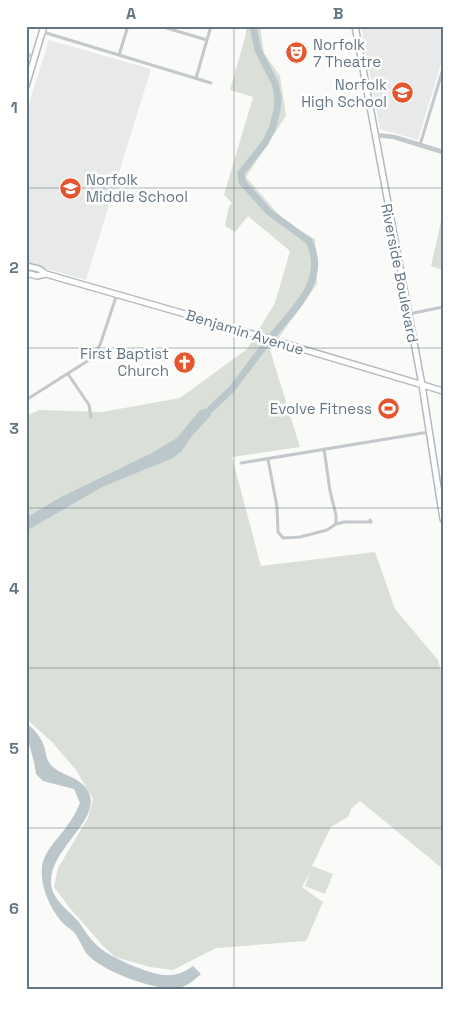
<svg xmlns="http://www.w3.org/2000/svg" width="469" height="1016" font-family="'Space Grotesk',sans-serif">
<style>
.built{fill:#e8e9e9}
.green{fill:#dadfd7}
.water{fill:#bbc7cb}
.lines{fill:none;stroke-linecap:round;stroke-linejoin:round}
.river{stroke:#bbc7cb;stroke-width:7}
.secondary-casing{stroke:#b3babf;stroke-width:8}
.minor{stroke:#c3c8cc;stroke-width:3}
.tertiary{stroke:#c3c8cc;stroke-width:4.5}
.secondary{stroke:#fff;stroke-width:5}
.grid{fill:none;stroke:#657683;stroke-width:1;stroke-opacity:0.55}
.labels{text-anchor:middle;dominant-baseline:central;stroke-width:5;stroke-linejoin:round;paint-order:stroke}
.poi-label{font-size:15px;fill:#657683;stroke:#fff;text-anchor:end}
.street-label{font-size:15px;fill:#657683;stroke:#fff}
.neatline{fill:none;stroke:#657683;stroke-width:2}
.grid-label{font-size:16px;text-anchor:middle;font-weight:bold;fill:#657683}
</style>
<rect width="100%" height="100%" fill="#fafaf8"/>
<path class="built" d="M361,26H443V57L418,140L380,129Z
M49,40L151,69L86,280L26,263V113Z"/>
<path class="green" d="M246,26H260L264,53L280,76L286,116L246,177L285,222L315,239L317,284L270,350L300,447L232,457L261,566L375,552L395,609L438,660L443,678V869L360,801L351,809L348,817L331,827L312,866L333,874L325,894L305,886L310,872L302,887L323,902L306,941L216,948L173,970L150,967L115,957L104,947L69,907L54,887L58,868L88,818L93,799L76,770L52,742L30,722L26,720V416L39,410L102,412L180,398L247,349L275,303L290,251L248,216L235,232L225,226L229,206L232,203L224,195L253,97L230,90L246,34Z
M443,212V270L431,266Z"/>
<path class="water" d="M205,409L211,415L191,437L182,451L173,458L102,487L26,531V518L61,497L150,454L177,438L200,410Z
M26,723C34,729 41,737 44,746C47,755 45,759 53,767C63,776 83,778 89,793C102,823 39,855 53,892C58,904 70,912 78,921C83,927 86,934 91,939C103,954 120,960 136,967C158,975 173,981 193,966L201,974C195,979 189,985 182,987C161,994 101,971 87,954C82,947 79,938 73,931C69,928 64,925 61,921C50,908 40,886 42,868C43,852 58,839 67,826C72,819 77,811 80,803L74,789L43,781L36,774C34,756 26,740 26,723Z"/>
<g class="lines">
<path class="river" d="M253,26L258,50L275,83L278,97L277,111L272,129L265,143L241,173L242,182L269,212L309,241C328,280 295,308 273,335
M201,418L232,389L265,345"/>
<defs>
<path id="secondary" d="M355,26L422,385L443,519
M26,86L44,26
M26,266L39,269L46,274L192,316L443,391
M26,273L37,276L46,274"/>
</defs>
<use href="#secondary" class="secondary-casing"/>
<path class="minor" d="M160,26L207,40
M43,32L211,83
M26,54L35,57
M119,55L128,26
M196,78L211,26
M420,145L443,69
M409,314L443,307
M68,374L89,405L91,417
M26,400L89,360L100,345L117,294
M324,449L330,491L336,515V524
M268,459L277,507L278,532L283,538L300,537L327,530L336,524L344,522H371L370,520
M241,463L429,432"/>
<path class="tertiary" d="M376,135L394,137L443,152"/>
<use href="#secondary" class="secondary"/>
</g>
<path class="grid" d="M234,26V990M26,188H443M26,348H443M26,508H443M26,668H443M26,828H443"/>
<defs>
<symbol id="theatre-disc" viewBox="-11 -11 22 22"><circle r="9.5" fill="#e4572e" stroke="#fff"/><path d="M-5-5.5Q0-4 5-5.5V0Q5 5 0 6Q-5 5-5 0ZM-3.3-2.5H-1v1.5H-3.3ZM1-2.5H3.3v1.5H1ZM-2.8 1Q0 5.5 2.8 1Z" fill="#fff"/></symbol>
<symbol id="school-disc" viewBox="-11 -11 22 22"><circle r="9.5" fill="#e4572e" stroke="#fff"/><path d="M0-5L7-2L0 1L-7-2ZM-4 1L0 2.5L4 1V4Q0 6-4 4Z" fill="#fff"/></symbol>
<symbol id="church-disc" viewBox="-11 -11 22 22"><circle r="9.5" fill="#e4572e" stroke="#fff"/><path d="M-1.2-6h2.4v3.5h3.3v2.4h-3.3V6h-2.4V-.1h-3.3v-2.4h3.3Z" fill="#fff"/></symbol>
<symbol id="stadium-disc" viewBox="-11 -11 22 22"><circle r="9.5" fill="#e4572e" stroke="#fff"/><path d="M0-5a6.5 5 0 1 0 0 10a6.5 5 0 1 0 0-10ZM-3.5-1.8h7v3.6h-7Z" fill="#fff"/></symbol>
</defs>
<g fill-rule="evenodd">
<use href="#theatre-disc" x="284" y="40" width="25" height="25"/>
<use href="#school-disc" x="390" y="80" width="25" height="25"/>
<use href="#school-disc" x="58" y="176" width="25" height="25"/>
<use href="#church-disc" x="172" y="350" width="25" height="25"/>
<use href="#stadium-disc" x="376" y="396" width="25" height="25"/>
</g>
<g class="labels">
<g class="poi-label">
<text x="313" y="44" text-anchor="start">Norfolk<tspan x="313" dy="17">7 Theatre</tspan></text>
<text x="387" y="84">Norfolk<tspan x="387" dy="17">High School</tspan></text>
<text x="86" y="179" text-anchor="start">Norfolk<tspan x="86" dy="17">Middle School</tspan></text>
<text x="169" y="353">First Baptist<tspan x="169" dy="17">Church</tspan></text>
<text x="372" y="408">Evolve Fitness</text>
</g>
<g class="street-label">
<text transform="translate(400 273) rotate(79)">Riverside Boulevard</text>
<text transform="translate(245 332) rotate(17)">Benjamin Avenue</text>
</g>
</g>
<rect width="469" height="1016" fill="none" stroke="#ffffff" stroke-width="55"/>
<rect x="28" y="28" width="414" height="960" class="neatline"/>
<g class="grid-label">
<text x="131" y="19">A</text>
<text x="338" y="19">B</text>
<text x="14" y="113">1</text>
<text x="14" y="273">2</text>
<text x="14" y="434">3</text>
<text x="14" y="594">4</text>
<text x="14" y="754">5</text>
<text x="14" y="914">6</text>
</g>
</svg>
